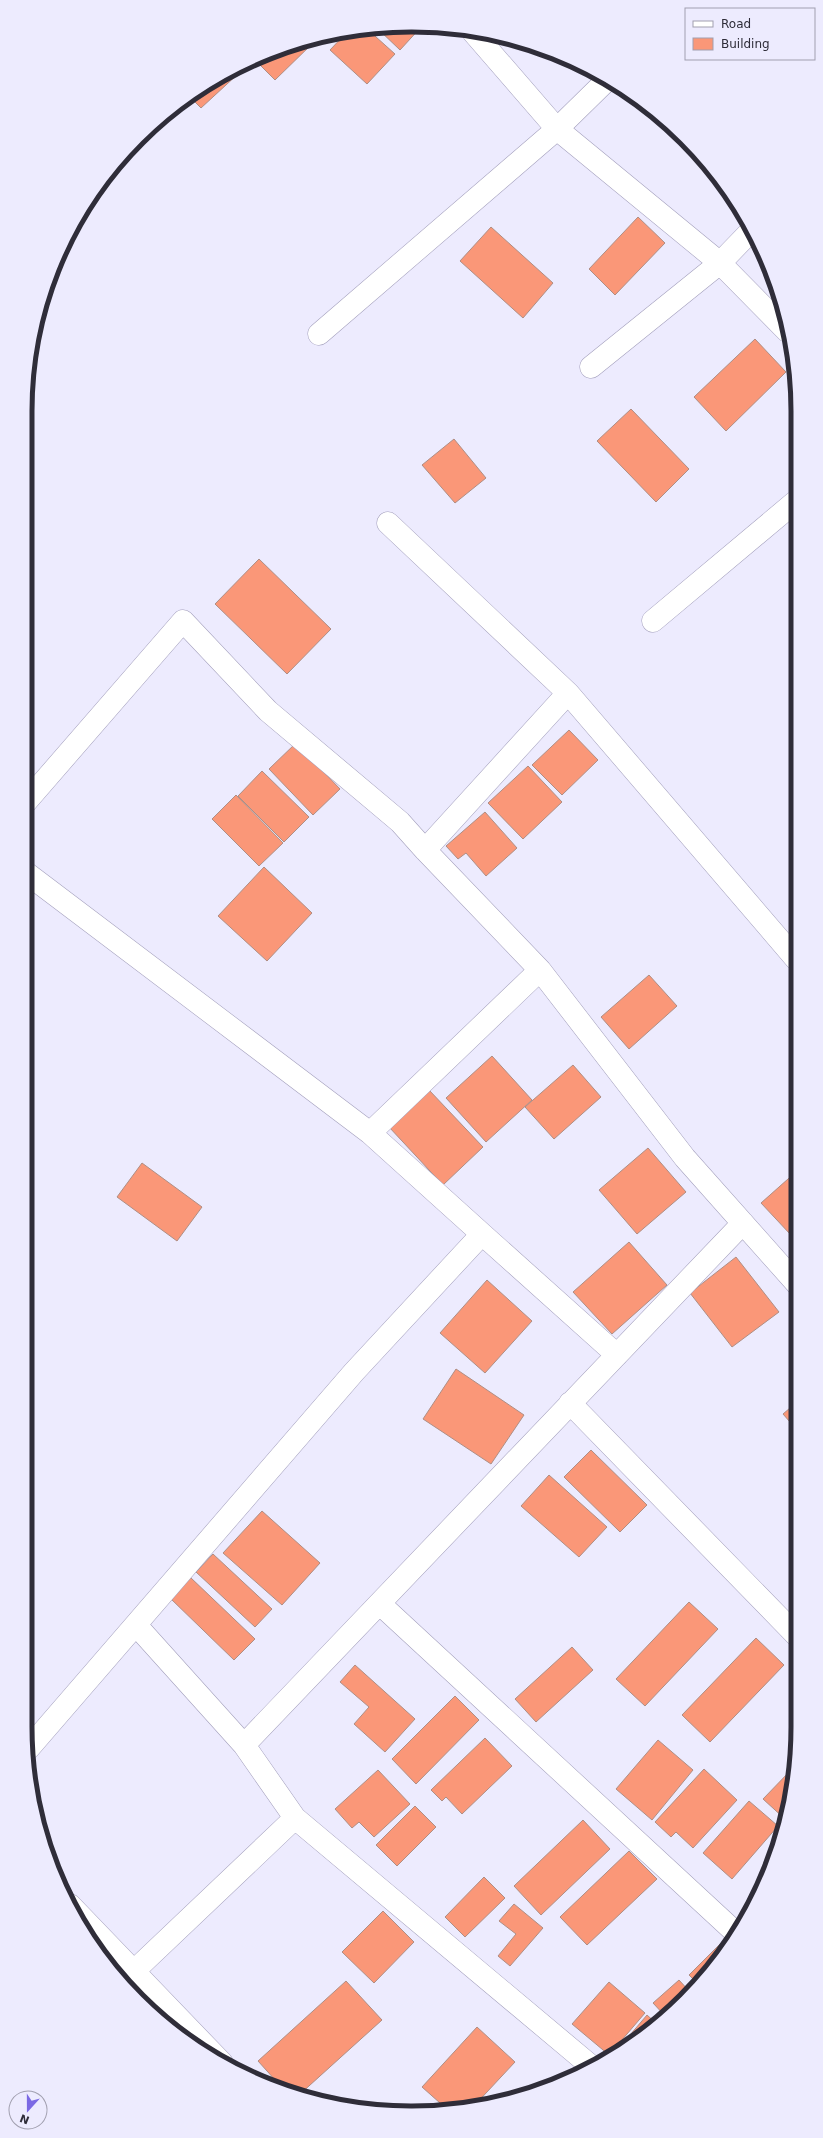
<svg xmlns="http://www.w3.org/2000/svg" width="823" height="2138" font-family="'DejaVu Sans',sans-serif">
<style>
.building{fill:#fa9778;stroke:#af8e84}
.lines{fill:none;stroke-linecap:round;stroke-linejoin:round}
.minor-casing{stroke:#a39fbc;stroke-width:23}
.minor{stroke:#fff;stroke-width:22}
.rim{fill:none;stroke:#2f2d39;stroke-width:5}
</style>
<rect width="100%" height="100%" fill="#edebfe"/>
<path class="building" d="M422,26L400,50L377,28Z
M366,28L395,54L367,84L330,50L347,32Z
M313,39L315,41L275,80L255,60L287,45Z
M235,69L239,73L201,108L190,97L218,77Z
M638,217L665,243L615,295L589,269Z
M491,227L553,283L523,318L460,261Z
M755,339L786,372L726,431L694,397Z
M631,409L689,469L656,502L597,441Z
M454,439L486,478L455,503L422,465Z
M259,559L331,629L287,674L215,604Z
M569,730L598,760L562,795L532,765Z
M296,743L340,789L313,815L269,769Z
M528,766L562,802L523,839L488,803Z
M262,771L309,817L284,842L238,796Z
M236,795L283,843L259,866L212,819Z
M485,812L517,848L486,876L466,853L458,859L446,846Z
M264,867L312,913L267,961L218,916Z
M649,975L677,1006L629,1049L601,1017Z
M492,1056L532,1100L486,1142L446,1098Z
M573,1065L601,1097L554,1139L525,1107Z
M429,1090L483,1147L443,1185L389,1127Z
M648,1148L686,1192L637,1234L599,1190Z
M142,1163L202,1207L177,1241L117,1197Z
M797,1171V1228L790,1234L761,1203Z
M629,1242L667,1285L612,1334L573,1292Z
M736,1257L779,1312L732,1347L690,1293Z
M487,1280L532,1321L485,1373L440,1333Z
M456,1369L524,1415L491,1464L423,1419Z
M797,1402V1430L783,1414Z
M591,1450L647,1505L620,1532L564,1477Z
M549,1475L607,1527L579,1557L521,1506Z
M262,1511L320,1563L282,1605L223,1553Z
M213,1554L272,1609L255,1627L196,1572Z
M190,1577L255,1639L234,1660L170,1598Z
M798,1600V1611L792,1605Z
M689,1602L718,1629L645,1706L616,1679Z
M756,1638L784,1665L710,1742L682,1715Z
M572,1647L593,1670L536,1722L515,1699Z
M355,1665L415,1719L385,1752L354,1724L369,1707L340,1682Z
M455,1696L479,1720L416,1784L392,1759Z
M485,1738L512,1766L462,1814L446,1797L442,1801L431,1790Z
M658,1740L693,1770L652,1820L616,1789Z
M704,1769L737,1800L693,1848L676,1832L671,1837L655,1822Z
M792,1769L786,1820L763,1799Z
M378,1770L410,1804L374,1837L359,1822L352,1828L335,1809Z
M749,1801L778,1826L732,1879L703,1853Z
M415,1806L436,1827L397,1866L376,1845Z
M583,1820L610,1849L541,1915L514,1886Z
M629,1851L657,1879L587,1945L560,1917Z
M484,1877L505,1898L465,1937L445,1917Z
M514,1904L543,1928L510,1966L498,1956L516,1934L499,1921Z
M383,1911L414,1942L374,1983L342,1952Z
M722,1942L727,1947L718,1962L698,1984L689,1975Z
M679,1980L690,1992L666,2017L653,2003Z
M346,1981L382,2020L299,2095L285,2091L258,2061Z
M609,1982L645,2013L609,2055L572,2024Z
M647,2015L657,2024L626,2048L613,2055Z
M477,2027L515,2062L473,2107L449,2111L422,2087Z
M431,2103L440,2112H422Z"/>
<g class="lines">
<defs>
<path id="minor" d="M473,32L557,129L720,263L787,331
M319,334L557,129L606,81
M591,367L720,263L749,233
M388,523L568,693L796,959
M653,621L795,502
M25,803L183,621L268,711L400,822L425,850L540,970L685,1158L797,1284
M425,850L568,693
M25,872L370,1133L482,1234
M370,1133L540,970
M570,1403L798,1637
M380,1604L736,1933
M136,1625L244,1745
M29,1748L354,1372L482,1234L617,1355
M70,1905L222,2063
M134,1971L295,1818
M591,2066L295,1818L244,1745L743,1223"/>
</defs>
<use href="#minor" class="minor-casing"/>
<use href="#minor" class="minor"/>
</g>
<path d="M0 0H823V2138H0ZM411 32H412A379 379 0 0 1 791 411V1727A379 379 0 0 1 412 2106H411A379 379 0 0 1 32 1727V411A379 379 0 0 1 411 32Z" fill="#edebfe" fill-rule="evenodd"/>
<path class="rim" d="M411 32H412A379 379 0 0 1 791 411V1727A379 379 0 0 1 412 2106H411A379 379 0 0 1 32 1727V411A379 379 0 0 1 411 32Z"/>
<rect x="685" y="8" width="130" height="52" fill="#edebfe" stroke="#a19faf"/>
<rect x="693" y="21" width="20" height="6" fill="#ffffff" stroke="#a19faf"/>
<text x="721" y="28" font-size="12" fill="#2f2d39">Road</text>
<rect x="693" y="38" width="20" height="12" fill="#fa9778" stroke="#a19faf"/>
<text x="721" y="48" font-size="12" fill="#2f2d39">Building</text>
<g transform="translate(28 2110) rotate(201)"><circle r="19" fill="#edebfe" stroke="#a19faf"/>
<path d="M0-3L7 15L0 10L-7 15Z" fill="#7b69e4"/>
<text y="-6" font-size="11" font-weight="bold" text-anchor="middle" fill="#2f2d39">N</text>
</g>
</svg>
